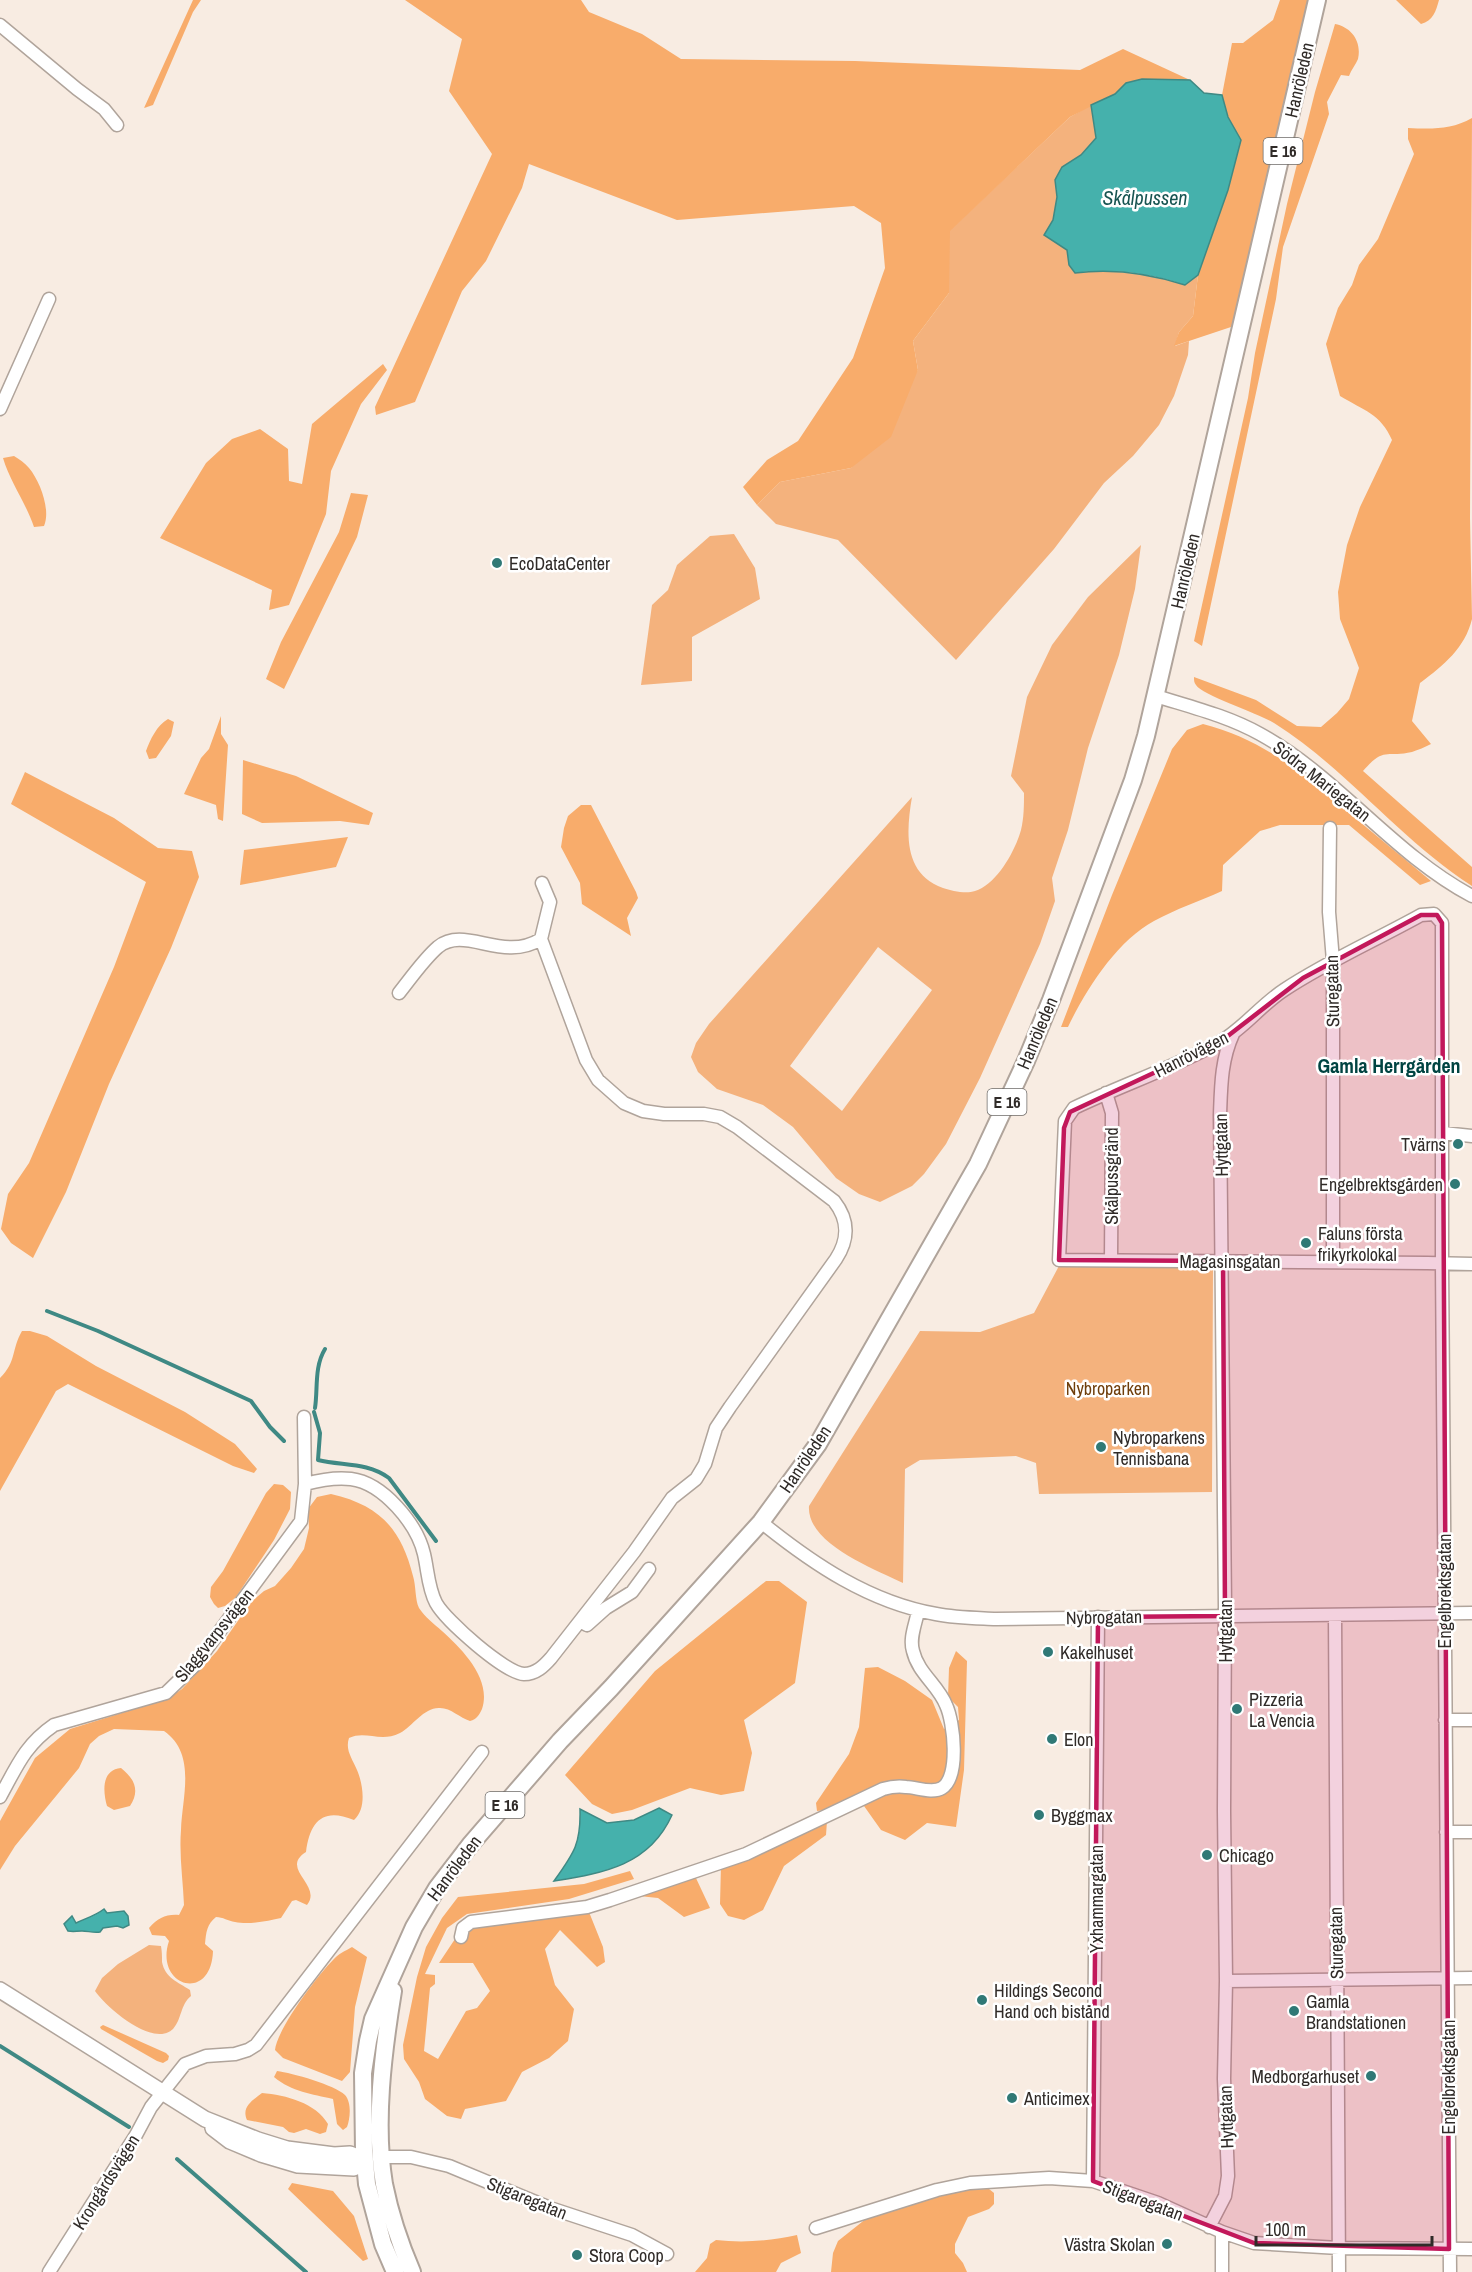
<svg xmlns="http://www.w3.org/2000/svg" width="1472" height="2272" font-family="'Archivo Narrow',sans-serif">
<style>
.green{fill:#f4b27d;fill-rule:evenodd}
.forest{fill:#f8ac6b}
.water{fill:#45b1ac;stroke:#3f8984;stroke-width:1.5}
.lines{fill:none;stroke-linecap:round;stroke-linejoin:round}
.stream{stroke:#3f8984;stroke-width:4}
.minor-casing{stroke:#b0a49b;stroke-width:15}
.major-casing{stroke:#b0a49b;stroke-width:18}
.highway-casing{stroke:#b0a49b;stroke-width:20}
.minor{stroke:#fff;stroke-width:12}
.major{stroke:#fff;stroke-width:15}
.highway{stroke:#fff;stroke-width:16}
.marked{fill:#c2185b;fill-opacity:0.2;stroke:#c2185b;stroke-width:4.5;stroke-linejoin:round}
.poi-dot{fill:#307976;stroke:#fff;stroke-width:2}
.labels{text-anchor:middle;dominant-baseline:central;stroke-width:5;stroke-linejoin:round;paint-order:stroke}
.shield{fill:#fff;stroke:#6e6b68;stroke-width:1.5}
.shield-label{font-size:16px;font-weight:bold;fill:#302b28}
.street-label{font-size:18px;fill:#302b28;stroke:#fff}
.poi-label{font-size:18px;fill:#302b28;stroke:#fff;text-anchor:start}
.park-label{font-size:18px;fill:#6f3e0b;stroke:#fff}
.water-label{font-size:20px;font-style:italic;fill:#175451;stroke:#fff}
.neighbourhood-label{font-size:20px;font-weight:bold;fill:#004442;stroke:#fff}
</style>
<rect width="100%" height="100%" fill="#f8ece2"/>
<path class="green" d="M1091,105L1096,138L1081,155L1062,167L1055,180L1057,197L1053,220L1045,235L1067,250L1069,265L1075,273C1113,268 1148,273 1185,285L1198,275L1193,316L1179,332L1175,346L1189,341L1188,355L1174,396L1159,425L1133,456L1104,483L1054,549L956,660L838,540L776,524L757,505L780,482L851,468L918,370L913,341L949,293V231L1070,117Z
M734,534L755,568L760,599L692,637V681L641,685L652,605L668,590L677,565L710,536Z
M1141,545L1135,589L1119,655L1088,748L1068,830L1052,878L1055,901L1040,944L980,1078L946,1144L924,1174L912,1186L880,1202L859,1194L836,1178L793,1127L763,1105L717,1089L698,1072L691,1057L696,1043L709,1024L912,797C906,832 903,874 943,888C952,891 966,894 975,891C997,884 1015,851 1021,830C1024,818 1024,805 1024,793L1011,776L1027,697L1052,645L1088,597ZM878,947L932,990L842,1111L790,1066Z
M1060,1264L1213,1268L1212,1492L1039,1494L1036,1463L1016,1456L920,1460L905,1469L903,1583C874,1569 806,1543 809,1506L920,1331L980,1332L1034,1313Z
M149,1945L161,1946C162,1952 162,1956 162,1962C165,1978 178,1982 190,1990L191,1996C180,2005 182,2019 173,2029C153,2048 107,2008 95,1991L102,1978L118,1964Z"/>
<path class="forest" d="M193,0H201L193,12L153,105L144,108Z
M405,0H581L589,12L642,34L681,59L855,61L1080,70L1123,49L1190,80L1142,79L1126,83L1115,94L1070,117L950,231L949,293L913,341L918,370L891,437L851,468L780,482L757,505L743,487L767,460L798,441L853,358L885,268L881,223L854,206L677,220L529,164L522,188L486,261L462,291L415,402L376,415L375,407L492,154L449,91L462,39Z
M1280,0H1312L1237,325L1174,346L1179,332L1193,316L1198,275L1228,190L1241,140L1228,117L1222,95L1232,43H1243L1273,20Z
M1396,0H1439C1436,11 1433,21 1421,24Z
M1335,24C1351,27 1362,41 1358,59C1356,64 1351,70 1349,76L1341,75L1327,102L1329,114L1283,247L1276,299L1202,646L1194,641L1248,398L1255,353L1287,204L1315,92Z
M1472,118L1470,518L1472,619C1465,648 1444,665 1420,683L1412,721L1431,744C1425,747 1418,750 1412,752C1385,758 1385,746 1363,771L1472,867V886C1399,839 1347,769 1274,723C1260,714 1202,695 1196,685C1194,683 1194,680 1194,677L1256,700L1297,726L1321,727L1337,713L1349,699L1359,668L1340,619L1338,592L1347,545L1360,507L1392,440C1381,414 1363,410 1340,396L1326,344L1338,308L1352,285L1359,265L1378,239L1414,154L1408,139V128C1431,129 1451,130 1472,118Z
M383,364L387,370L361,404L331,471L326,514L289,605L269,610L272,590L160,538L206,463L232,439L260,429L288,449L289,481L302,484L312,424Z
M14,456C19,459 25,463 29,468C40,481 51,510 44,526L34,527C26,503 10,482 3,458Z
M351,493L368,495L357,537L284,689L266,679L281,642L339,532Z
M221,716V734L228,745L223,821L218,819L216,805L184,794L201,758L209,749Z
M168,719L174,722L171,736L156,758L149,759L146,751C150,740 157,725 168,719Z
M1203,724C1266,740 1305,776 1354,817C1379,838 1405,859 1431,881L1420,885L1349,825H1280L1260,831L1223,865L1222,891C1200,901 1176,909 1154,921C1117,941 1086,989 1068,1027H1061L1112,895L1172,749L1187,730Z
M243,760L296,776L373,813L369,825L340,821L262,823L242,814Z
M25,772L114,818L158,848L192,851L199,877L171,948L109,1084L66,1192L33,1258L11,1243L1,1229L8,1194L29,1163L114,967L146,882L11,804Z
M581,805H591L636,892L638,898L627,918L631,936L582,904L580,883L561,847L564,828L568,816Z
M348,837L336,867L240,885L244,850Z
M22,1331H30L47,1336L96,1366L185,1412L235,1444L257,1469L254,1473L233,1466L68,1384L56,1391L0,1491V1378C17,1361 11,1350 22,1331Z
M274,1484L283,1485L291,1492L290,1509L274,1540L236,1597L225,1606L218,1608L214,1604L210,1597L211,1587L223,1571L266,1493Z
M331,1494C379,1505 401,1528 413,1576C416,1585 415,1600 419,1608C425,1617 434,1624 442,1631C462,1649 492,1679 482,1709C479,1715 477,1719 470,1721C460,1718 451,1708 440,1708C424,1707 413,1726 400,1733C380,1743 366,1730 349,1738C345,1750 352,1758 357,1770C363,1784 367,1809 354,1820C323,1807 310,1821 306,1852C279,1869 323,1885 307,1905L296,1900L292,1901L281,1918C268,1921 249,1925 235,1922C228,1921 223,1917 216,1917C207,1924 206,1932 205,1944L213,1951C211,2004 154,1986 169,1941L165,1936L152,1935L149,1928C158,1918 166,1914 179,1915L184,1905C183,1880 179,1855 181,1830C182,1797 197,1754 164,1731L114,1729L99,1736L90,1744L79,1768L15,1846L0,1870V1821L35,1758L70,1729L167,1699L182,1689L217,1651L251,1602L264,1591L275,1586L291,1568L304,1549L309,1528L308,1509L317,1497Z
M766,1581H779L807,1602L795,1683L744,1720L752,1753L744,1791L721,1795L690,1788L632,1810L612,1814L592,1804L565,1775L655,1671Z
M956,1651L967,1661L964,1770L956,1827L927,1823L905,1840L881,1830L864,1806L817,1811L816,1803L849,1754L859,1727L865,1668L878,1667L905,1681L932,1700L944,1729L959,1720L958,1707L948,1697L949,1668Z
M121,1768C135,1779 140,1791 130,1806L114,1810L107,1806C103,1792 101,1770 121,1768Z
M827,1821L826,1835L784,1866L763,1910L744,1920L728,1916L720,1904L721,1865Z
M630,1871L634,1879L569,1899L467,1914L447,1928L425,1974L435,1975V1984L430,1988L424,2051L438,2059L466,2011L477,2008L490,1991L473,1963H439L457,1936L471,1926L589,1912L603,1947L605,1962L597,1967L560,1930L545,1949L555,1985L574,2009L568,2041L549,2058L522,2072L506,2101L465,2109L461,2119L447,2116L425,2099L419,2082L404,2059L403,2045L417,1977L426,1947L442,1918L458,1897L584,1884Z
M695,1876L710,1908L684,1917L658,1898L639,1896Z
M352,1947L367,1957L355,2007L350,2072L342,2081L283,2058L275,2050C277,2029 317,1976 333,1960C338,1954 345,1951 352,1947Z
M103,2025L166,2053L169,2056L168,2060L163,2063L157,2061L101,2029L100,2027Z
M277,2071C292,2073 335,2085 345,2095C352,2103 350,2119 347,2127L343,2130L337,2124L333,2099C312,2094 292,2092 274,2077Z
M262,2093C286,2095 316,2103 328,2124L326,2132L320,2134L306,2129L294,2133L289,2132L283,2127L247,2120C241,2107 253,2100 262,2093Z
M292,2183L333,2191L354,2216L368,2259L363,2261L288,2189Z
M989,2189L994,2193V2204L989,2209L968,2217L955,2244V2253L963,2263L967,2272H831L833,2253L838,2241L867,2218L961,2190Z
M797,2235L801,2253L781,2263L776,2272H695L707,2258L710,2244L716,2240C742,2243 772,2241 797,2235Z"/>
<path class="water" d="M1142,79L1190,80L1204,93L1222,95L1228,117L1241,140L1228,190L1198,275L1185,285C1148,273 1113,268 1075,273L1069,265L1067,250L1044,235L1053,220L1057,197L1055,180L1062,167L1081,155L1096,138L1091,105L1115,94L1126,83Z
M659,1808L672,1815C649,1866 603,1873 554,1881C574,1853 581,1844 580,1809L607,1823L634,1820Z
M104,1909L107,1913L124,1911L128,1916L129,1925L123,1928L117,1926L103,1928L100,1932C93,1933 88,1931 82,1931C76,1931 74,1932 68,1931L64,1924L72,1916L76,1923C86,1918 95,1916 104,1909Z"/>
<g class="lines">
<path class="stream" d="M47,1311L98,1331L251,1401L270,1427L284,1441
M315,1408C318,1389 314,1367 325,1349
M314,1412L320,1433L318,1460C343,1466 367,1462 389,1478L436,1541
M0,2046L129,2127
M177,2159L306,2272"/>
<defs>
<path id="minor" d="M0,25L77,89L104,109L117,125
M0,409L49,299
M1156,696C1191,707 1228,716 1260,734C1338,777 1393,854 1472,896
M1330,828L1329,912L1333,961V1262
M399,993C411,978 424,959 438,947C465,925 503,963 541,939
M1106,1093L1112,1113L1111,1260
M1443,1133L1472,1136
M305,1484C320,1480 335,1477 351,1479C383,1483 417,1524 424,1554C428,1571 428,1588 436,1603C446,1621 505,1673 524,1674C536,1674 544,1666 551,1658L634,1552L672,1498L696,1479L705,1464L716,1428L730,1407L836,1259C849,1239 849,1220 834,1201L737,1127L720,1117L704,1114H664L643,1111L624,1103L598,1080L586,1060L541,939L550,902L542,883
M761,1522C813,1564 869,1602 936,1614C956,1618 976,1618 996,1619L1472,1613
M1335,1615L1339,2272
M580,1621L587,1625L606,1608L632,1592L649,1569
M1445,1720H1472
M0,1797C17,1766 25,1745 54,1725L166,1693L194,1666L301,1521L305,1484L304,1417
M1446,1832H1472
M461,1937L463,1928L471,1922L587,1907L610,1900L746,1854L883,1789C890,1787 898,1786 906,1787C916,1787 932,1794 942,1788C960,1777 954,1722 946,1705C938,1685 918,1673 913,1651C909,1638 916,1623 918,1611
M1226,1981L1472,1978
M382,2157H411L449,2166L550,2208L632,2235L667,2254
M1093,2181L1098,1617
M1209,2227L1225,2196L1228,2176L1224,2079L1226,1981L1224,1811L1225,1606L1220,1115C1221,1087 1221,1060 1233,1034
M816,2228L937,2190L970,2183L1049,2178L1093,2181L1158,2203L1222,2232L1254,2243L1339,2248L1472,2249
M49,2272L136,2135L151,2107L185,2064L206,2056L235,2054L248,2050L256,2045L482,1752
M1222,2272V2232
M1450,2272L1442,1265V923L1434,914L1421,915C1376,940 1328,961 1284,990C1261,1005 1244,1028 1220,1042C1173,1068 1122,1085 1074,1108L1065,1121L1059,1260L1427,1263L1472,1264"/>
<path id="major" d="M0,1990L205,2119L258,2140L287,2149L334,2155L350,2154L365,2160
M213,2128L230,2141L261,2154L298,2165L354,2168L365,2160"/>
<path id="highway" d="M393,1991C383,2052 374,2123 384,2184C390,2214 400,2244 412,2272
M395,2272L383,2244L367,2184L364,2151L363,2073L368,2041L373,2019L414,1927L437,1888L470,1845L560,1741L611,1688L761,1522L818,1444L978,1164L1026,1061L1051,1000L1133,780L1146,736L1317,0"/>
</defs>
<use href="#minor" class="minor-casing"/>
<use href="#major" class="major-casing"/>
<use href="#highway" class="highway-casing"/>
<use href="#minor" class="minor"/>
<use href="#major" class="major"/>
<use href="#highway" class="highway"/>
</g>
<path class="marked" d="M1421,915H1437L1442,923L1449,2249L1254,2243L1093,2181L1098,1617L1225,1616L1223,1261L1059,1260L1064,1128L1070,1112L1220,1042L1303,978Z"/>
<g class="poi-dot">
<circle cx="497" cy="563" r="6"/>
<circle cx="1458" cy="1144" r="6"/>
<circle cx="1455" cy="1184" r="6"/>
<circle cx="1306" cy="1243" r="6"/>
<circle cx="1101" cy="1447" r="6"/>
<circle cx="1048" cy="1652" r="6"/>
<circle cx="1237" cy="1709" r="6"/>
<circle cx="1052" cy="1739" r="6"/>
<circle cx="1039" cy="1815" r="6"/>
<circle cx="1207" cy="1855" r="6"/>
<circle cx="982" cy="2000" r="6"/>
<circle cx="1294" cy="2011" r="6"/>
<circle cx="1371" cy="2076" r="6"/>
<circle cx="1012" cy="2098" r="6"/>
<circle cx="1167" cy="2244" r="6"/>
<circle cx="577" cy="2255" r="6"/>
</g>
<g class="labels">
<g class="shield">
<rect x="1263.5" y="138" width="39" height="26" rx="4.5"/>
<rect x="987.5" y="1089" width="39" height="26" rx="4.5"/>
<rect x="485.5" y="1792" width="39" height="26" rx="4.5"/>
</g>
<g class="shield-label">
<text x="1283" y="151">E 16</text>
<text x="1007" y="1102">E 16</text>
<text x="505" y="1805">E 16</text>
</g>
<g class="street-label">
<text transform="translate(1299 80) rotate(-77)">Hanröleden</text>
<text transform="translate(1185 571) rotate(-77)">Hanröleden</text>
<text transform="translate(1322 781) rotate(38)">Södra Mariegatan</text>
<text transform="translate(1332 991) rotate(-91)">Sturegatan</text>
<text transform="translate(1037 1033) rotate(-67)">Hanröleden</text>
<text transform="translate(1191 1054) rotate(-27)">Hanrövägen</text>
<text transform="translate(1221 1145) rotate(-91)">Hyttgatan</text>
<text transform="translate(1111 1176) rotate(-90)">Skålpussgränd</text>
<text x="1230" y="1261">Magasinsgatan</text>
<text transform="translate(805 1459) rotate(-56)">Hanröleden</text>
<text transform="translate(1444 1591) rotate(-90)">Engelbrektsgatan</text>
<text transform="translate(1104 1617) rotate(-1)">Nybrogatan</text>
<text transform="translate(1225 1631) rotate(-90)">Hyttgatan</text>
<text transform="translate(214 1635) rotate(-51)">Slaggvarpsvägen</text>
<text transform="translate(454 1868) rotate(-53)">Hanröleden</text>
<text transform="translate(1096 1899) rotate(-90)">Yxhammargatan</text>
<text transform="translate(1336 1943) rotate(-91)">Sturegatan</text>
<text transform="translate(1448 2077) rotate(-90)">Engelbrektsgatan</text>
<text transform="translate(1226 2117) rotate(-92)">Hyttgatan</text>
<text transform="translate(106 2182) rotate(-58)">Krongårdsvägen</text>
<text transform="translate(527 2198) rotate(22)">Stigaregatan</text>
<text transform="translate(1143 2200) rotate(21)">Stigaregatan</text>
</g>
<g class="poi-label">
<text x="509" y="563">EcoDataCenter</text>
<text x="1446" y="1144" text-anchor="end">Tvärns</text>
<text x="1443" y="1184" text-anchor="end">Engelbrektsgården</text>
<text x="1318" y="1233">Faluns första<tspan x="1318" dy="21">frikyrkolokal</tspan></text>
<text x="1113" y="1437">Nybroparkens<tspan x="1113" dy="21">Tennisbana</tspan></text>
<text x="1060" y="1652">Kakelhuset</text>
<text x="1249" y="1699">Pizzeria<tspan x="1249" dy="21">La Vencia</tspan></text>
<text x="1064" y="1739">Elon</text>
<text x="1051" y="1815">Byggmax</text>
<text x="1219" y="1855">Chicago</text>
<text x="994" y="1990">Hildings Second<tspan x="994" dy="21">Hand och bistånd</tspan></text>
<text x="1306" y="2001">Gamla<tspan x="1306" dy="21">Brandstationen</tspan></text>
<text x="1359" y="2076" text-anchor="end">Medborgarhuset</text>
<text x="1024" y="2098">Anticimex</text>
<text x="1155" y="2244" text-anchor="end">Västra Skolan</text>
<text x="589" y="2255">Stora Coop</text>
</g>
<g class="park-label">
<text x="1108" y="1388">Nybroparken</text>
</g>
<g class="water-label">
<text x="1145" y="197">Skålpussen</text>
</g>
<g class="neighbourhood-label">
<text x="1389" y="1065">Gamla Herrgården</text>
</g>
</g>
<path d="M1256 2236v9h176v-9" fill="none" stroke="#302b28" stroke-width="3"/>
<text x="1265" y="2236" font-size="18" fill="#302b28" stroke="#ffffff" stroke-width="4.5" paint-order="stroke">100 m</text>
</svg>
